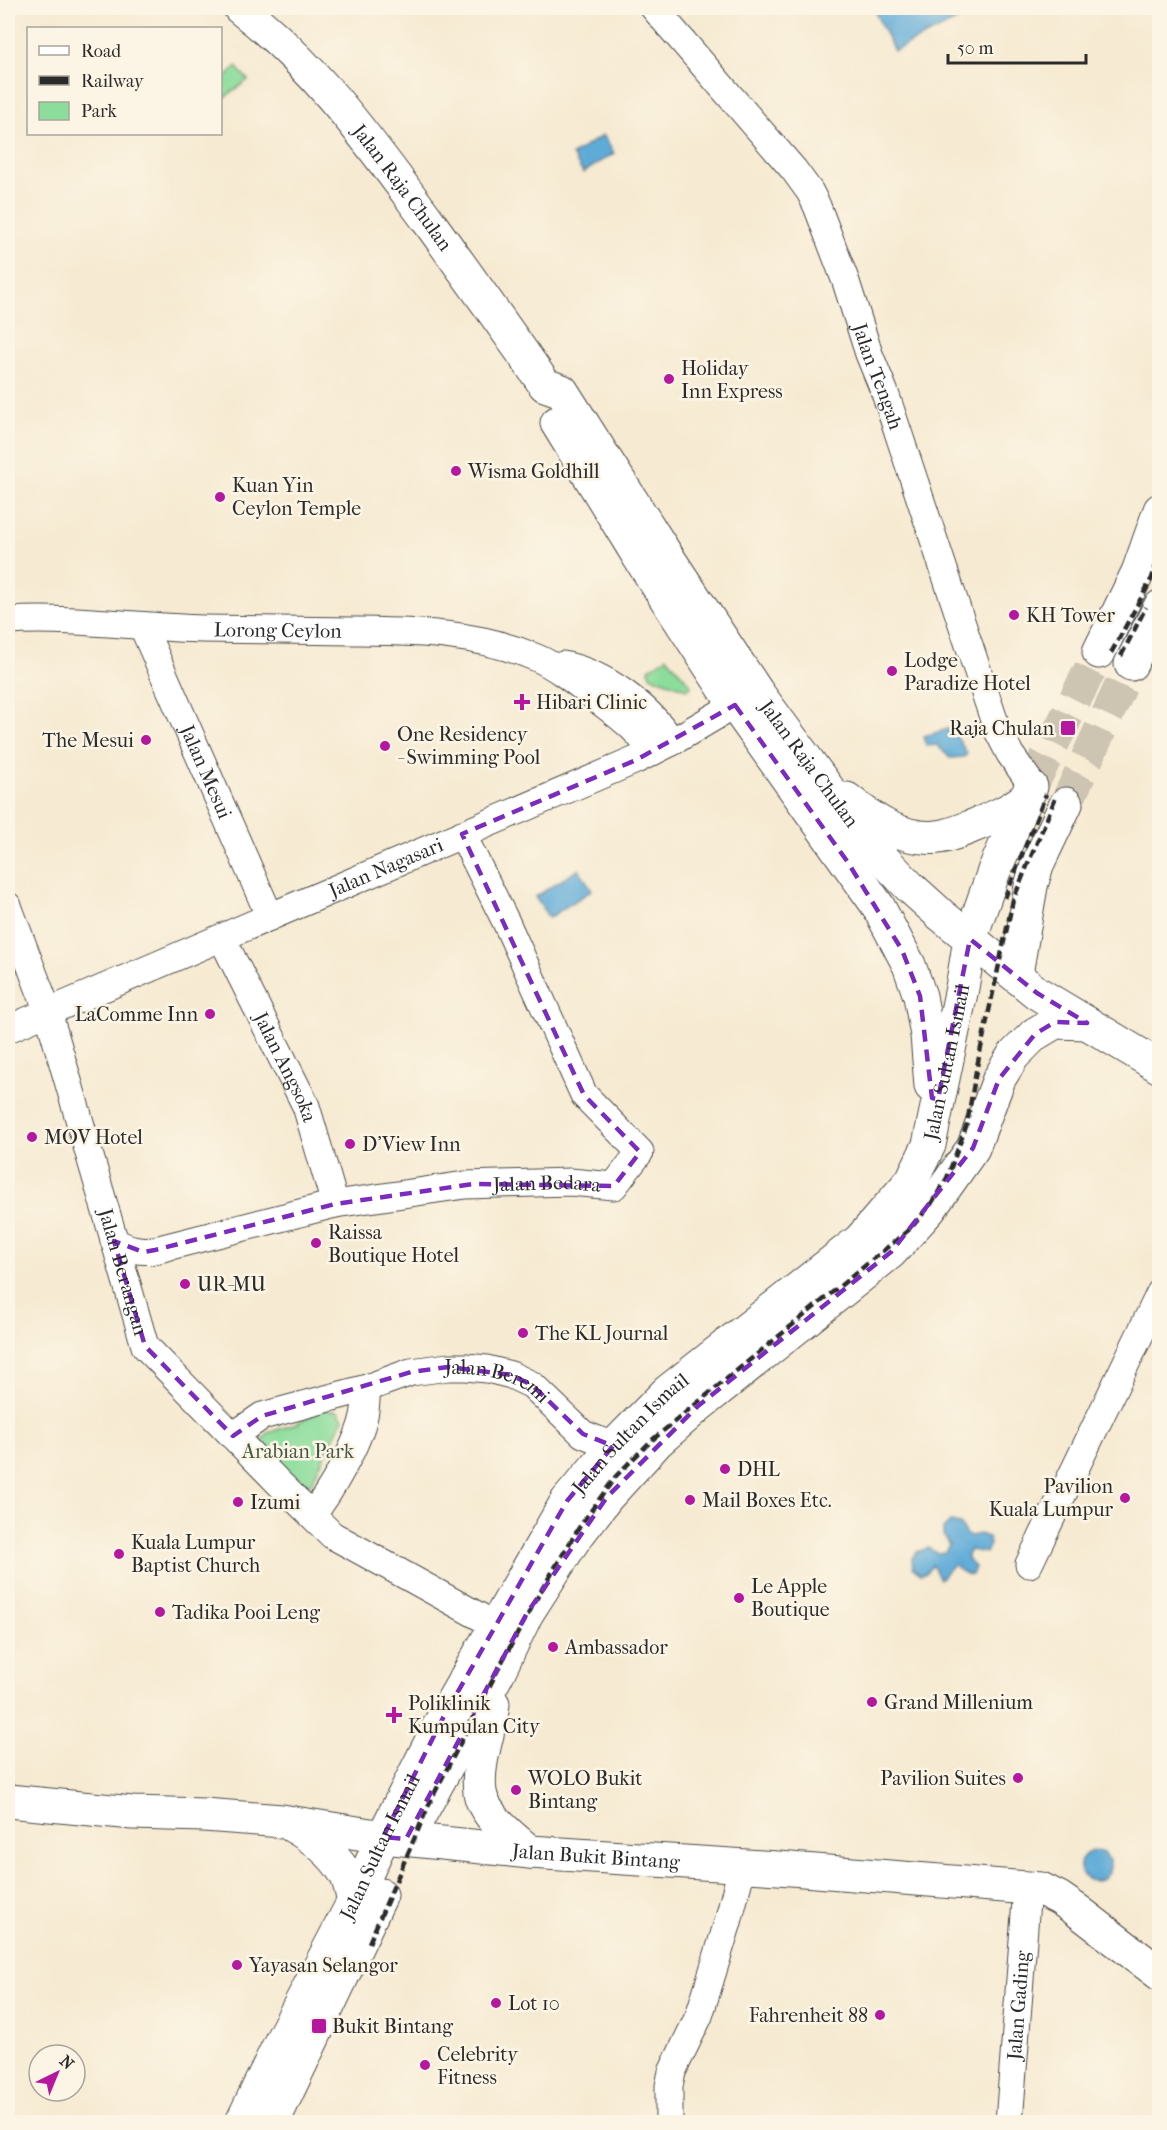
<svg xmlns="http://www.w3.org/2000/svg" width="1167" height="2130" font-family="'IM FELL French Canon',serif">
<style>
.green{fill:#8cdd9c;stroke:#5c8464;stroke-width:1.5}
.water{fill:#5eabd8;stroke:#446b82;stroke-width:1.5}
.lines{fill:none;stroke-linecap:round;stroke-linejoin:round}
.major-tunnel{stroke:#cdc4b1;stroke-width:33;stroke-dasharray:33 16;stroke-linecap:butt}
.minor-casing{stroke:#494844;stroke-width:29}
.major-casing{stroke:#494844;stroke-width:35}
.minor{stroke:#fff;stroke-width:27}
.major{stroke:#fff;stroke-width:33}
.rail{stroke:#2b2b2b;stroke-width:4.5;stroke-dasharray:9 4.5;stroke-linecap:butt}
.marked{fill:none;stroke:#7b2cbf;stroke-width:4.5;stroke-dasharray:12 8;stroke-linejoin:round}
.poi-dot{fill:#b5179e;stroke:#fcf5e5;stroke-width:2}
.labels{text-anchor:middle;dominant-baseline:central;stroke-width:5;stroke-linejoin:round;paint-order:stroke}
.street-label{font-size:20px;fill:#2b2b2b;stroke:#fcf5e5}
.poi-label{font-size:20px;fill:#2b2b2b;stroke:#fcf5e5;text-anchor:start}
.park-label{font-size:20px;fill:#435847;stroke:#fcf5e5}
</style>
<rect width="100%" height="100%" fill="#fcf5e5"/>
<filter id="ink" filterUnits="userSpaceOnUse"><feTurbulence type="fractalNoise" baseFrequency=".0167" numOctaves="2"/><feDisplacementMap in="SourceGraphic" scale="12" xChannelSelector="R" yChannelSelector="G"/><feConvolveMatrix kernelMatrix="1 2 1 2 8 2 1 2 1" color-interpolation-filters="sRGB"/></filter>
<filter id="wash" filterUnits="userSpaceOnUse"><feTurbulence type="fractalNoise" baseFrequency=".008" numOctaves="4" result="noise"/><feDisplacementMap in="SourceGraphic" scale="24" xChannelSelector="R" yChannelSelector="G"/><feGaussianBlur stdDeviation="1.35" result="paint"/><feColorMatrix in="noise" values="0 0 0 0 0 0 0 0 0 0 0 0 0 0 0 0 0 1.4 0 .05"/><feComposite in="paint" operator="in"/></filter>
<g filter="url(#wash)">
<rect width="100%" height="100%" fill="#f6ead2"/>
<path class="green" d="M236,67L248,80L221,100V83Z
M667,657L691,685V687L687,689L650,676L649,669Z
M321,1410L338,1411L343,1419L311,1483L303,1489L259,1445L268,1433L297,1423Z"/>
<path class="water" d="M873,8H983L894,51Z
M603,135L614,153L583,173L572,155Z
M952,728L967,754L964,757L950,758L937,745L926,746L924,736Z
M579,869L592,890L549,918L535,897Z
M950,1522L960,1524L966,1535L971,1536L979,1534L988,1537L990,1544L986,1553L970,1550C963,1559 969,1560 975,1567L972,1575L965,1574L953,1564L940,1579L932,1565L926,1573L920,1574L913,1568L912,1558L917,1552L928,1548L937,1553L945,1552L949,1545L943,1535V1529Z
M1080 1866a15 15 0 1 1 30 0a15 15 0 1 1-30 0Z"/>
</g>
<g filter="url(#ink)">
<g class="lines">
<path class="major-tunnel" d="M1031,787L1099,652
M1066,804L1131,664"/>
<defs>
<g id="minor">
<path id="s1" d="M654,8L794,170L810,192L817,206L846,282L869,354L885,393L997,729L1010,754L1032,785"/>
<path id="s2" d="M8,621C72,617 138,627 203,629C253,630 303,630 353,631C417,632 476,632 537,658C558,667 579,685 597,699C617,715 638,729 652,752"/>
<path id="s3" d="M143,627L270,917"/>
<path d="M563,665C604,673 650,707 672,742"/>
<path id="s4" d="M8,906L48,1012L145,1346L278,1482L332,1535L495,1625"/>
<path id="s5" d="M222,938L306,1106L335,1204"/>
<path id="s6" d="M8,1029L636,760L672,742L753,694"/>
<path id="s7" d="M114,1241C128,1249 139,1252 155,1250L335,1204L465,1185L570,1182L614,1186L640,1152L584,1095L506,922L462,834"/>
<path id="s8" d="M233,1436L262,1416L367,1388L411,1372L448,1367H466L487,1369L511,1375L532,1385L583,1434L603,1442L611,1449"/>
<path d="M312,1515C330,1493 358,1444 364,1416C366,1407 366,1397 367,1388"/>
<path d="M1029,1564L1160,1293"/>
<path d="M669,2122V2086L672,2072L699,2016L728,1922L742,1867"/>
<path id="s9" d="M1009,2122L1027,1888"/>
</g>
<g id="major">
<path id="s10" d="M240,8C318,68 371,144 429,222C468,276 507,330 545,385L562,391L665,553L757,692L868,843L910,887L941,915L1037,993L1160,1067"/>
<path d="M557,423L639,557L735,705L878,906L909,965L920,996L927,1035L931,1086"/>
<path d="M1099,652L1138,572L1160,510"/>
<path d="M1131,664L1160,607"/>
<path d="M847,799C873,820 902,841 938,837C949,836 963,830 973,826C993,818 1010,811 1026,798"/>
<path d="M1016,974L1031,886L1037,865L1066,804"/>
<path d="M493,1704C490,1732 476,1763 480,1792C483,1815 513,1838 530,1852"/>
<path id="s11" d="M8,1801L133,1813L204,1815L282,1821L383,1837L530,1852L778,1868L1041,1889L1059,1898L1078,1911L1160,1974"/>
<path d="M291,1825C311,1836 333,1853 345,1873C350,1881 351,1892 354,1901"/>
<path d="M411,1831L497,1675L527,1613L573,1541L607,1497L658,1441L698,1406L891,1252L929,1210L973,1148L999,1079L1013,1056L1035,1034L1055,1022L1087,1023"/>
<path id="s12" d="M242,2122L280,2043L354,1901L383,1837L444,1716L567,1501L611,1449L667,1392L860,1240L912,1180L929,1145L962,988L970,939L994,871L1031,787"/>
<path d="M273,2122L381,1895"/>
</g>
</defs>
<use href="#minor" class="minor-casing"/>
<use href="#major" class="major-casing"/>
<use href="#minor" class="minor"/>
<use href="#major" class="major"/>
<path class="rail" d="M1111,653L1152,578L1160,553
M1121,656L1146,607
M1005,898L1046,794
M369,1943L431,1800L504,1658L542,1589L580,1526L616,1476L652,1440L911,1228L931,1204L947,1178L967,1124L976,1071L1013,900L1055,799
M273,2122L277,2115
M284,2122L285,2119"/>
</g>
</g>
<path class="marked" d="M735,705L847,861L902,950L920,996L932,1098L938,1099L970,939L1037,993L1087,1023L1055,1022L1035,1034L999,1079L973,1148L891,1252L698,1406L607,1497L527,1613L406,1839L383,1837L444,1716L567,1501L613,1446L583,1434L532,1385L511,1375L448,1367L411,1372L262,1416L233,1436L145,1346L114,1241L143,1252L155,1250L335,1204L473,1184L614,1186L640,1152L584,1095L462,834L636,760Z"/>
<g class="poi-dot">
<circle cx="669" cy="379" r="6"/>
<circle cx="456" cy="471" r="6"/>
<circle cx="220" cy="497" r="6"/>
<circle cx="1014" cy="615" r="6"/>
<circle cx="892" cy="671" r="6"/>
<path d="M519 693h6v6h6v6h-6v6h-6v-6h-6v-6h6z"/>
<rect x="1060" y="720" width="16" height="16" rx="3"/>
<circle cx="146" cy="740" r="6"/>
<circle cx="385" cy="746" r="6"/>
<circle cx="210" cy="1014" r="6"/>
<circle cx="32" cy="1137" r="6"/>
<circle cx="350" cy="1144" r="6"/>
<circle cx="316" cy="1243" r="6"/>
<circle cx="185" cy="1284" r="6"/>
<circle cx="523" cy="1333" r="6"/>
<circle cx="725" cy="1469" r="6"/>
<circle cx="1125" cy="1498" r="6"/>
<circle cx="690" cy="1500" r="6"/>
<circle cx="238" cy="1502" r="6"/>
<circle cx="119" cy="1554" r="6"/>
<circle cx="739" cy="1598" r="6"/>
<circle cx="160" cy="1612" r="6"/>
<circle cx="553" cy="1647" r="6"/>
<circle cx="872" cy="1702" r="6"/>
<path d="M391 1706h6v6h6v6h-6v6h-6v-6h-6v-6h6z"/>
<circle cx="1018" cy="1778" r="6"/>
<circle cx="516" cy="1790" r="6"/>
<circle cx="237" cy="1965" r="6"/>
<circle cx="496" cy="2003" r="6"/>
<circle cx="880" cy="2015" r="6"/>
<rect x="311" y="2018" width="16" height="16" rx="3"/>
<circle cx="425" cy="2065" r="6"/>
</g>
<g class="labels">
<g class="street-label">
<text stroke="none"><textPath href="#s10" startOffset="243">Jalan Raja Chulan</textPath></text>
<text stroke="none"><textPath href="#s1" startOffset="438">Jalan Tengah</textPath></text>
<text stroke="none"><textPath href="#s2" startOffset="270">Lorong Ceylon</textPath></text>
<text stroke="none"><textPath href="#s10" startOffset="952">Jalan Raja Chulan</textPath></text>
<text stroke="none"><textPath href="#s3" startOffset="158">Jalan Mesui</textPath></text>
<text stroke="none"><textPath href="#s6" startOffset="411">Jalan Nagasari</textPath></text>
<text stroke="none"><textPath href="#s12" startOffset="1298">Jalan Sultan Ismail</textPath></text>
<text stroke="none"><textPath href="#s5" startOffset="144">Jalan Angsoka</textPath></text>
<text stroke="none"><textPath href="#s7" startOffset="442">Jalan Bedara</textPath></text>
<text stroke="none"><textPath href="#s4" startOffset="384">Jalan Berangan</textPath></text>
<text stroke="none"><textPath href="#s8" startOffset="280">Jalan Beremi</textPath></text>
<text stroke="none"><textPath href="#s12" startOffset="794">Jalan Sultan Ismail</textPath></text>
<text stroke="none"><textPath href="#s12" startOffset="308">Jalan Sultan Ismail</textPath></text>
<text stroke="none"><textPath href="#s11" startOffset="591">Jalan Bukit Bintang</textPath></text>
<text stroke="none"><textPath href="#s9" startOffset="117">Jalan Gading</textPath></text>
</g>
<g class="poi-label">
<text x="681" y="368">Holiday<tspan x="681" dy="23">Inn Express</tspan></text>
<text x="468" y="471">Wisma Goldhill</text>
<text x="232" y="485">Kuan Yin<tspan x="232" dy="23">Ceylon Temple</tspan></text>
<text x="1026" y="615">KH Tower</text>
<text x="904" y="660">Lodge<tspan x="904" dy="23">Paradize Hotel</tspan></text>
<text x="536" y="702">Hibari Clinic</text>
<text x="1054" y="728" text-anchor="end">Raja Chulan</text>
<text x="397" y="734">One Residency<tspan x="397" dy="23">- Swimming Pool</tspan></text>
<text x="134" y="740" text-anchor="end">The Mesui</text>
<text x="198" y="1014" text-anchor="end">LaComme Inn</text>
<text x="44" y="1137">MOV Hotel</text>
<text x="362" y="1144">D'View Inn</text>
<text x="328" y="1232">Raissa<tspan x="328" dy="23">Boutique Hotel</tspan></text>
<text x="197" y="1284">UR-MU</text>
<text x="535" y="1333">The KL Journal</text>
<text x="737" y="1469">DHL</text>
<text x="1113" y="1486" text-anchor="end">Pavilion<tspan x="1113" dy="23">Kuala Lumpur</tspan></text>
<text x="702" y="1500">Mail Boxes Etc.</text>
<text x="250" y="1502">Izumi</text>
<text x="131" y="1542">Kuala Lumpur<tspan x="131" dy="23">Baptist Church</tspan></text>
<text x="751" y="1586">Le Apple<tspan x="751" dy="23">Boutique</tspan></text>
<text x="172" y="1612">Tadika Pooi Leng</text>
<text x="565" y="1647">Ambassador</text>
<text x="884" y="1702">Grand Millenium</text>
<text x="408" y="1703">Poliklinik<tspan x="408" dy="23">Kumpulan City</tspan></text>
<text x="528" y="1778">WOLO Bukit<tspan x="528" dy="23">Bintang</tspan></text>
<text x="1006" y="1778" text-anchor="end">Pavilion Suites</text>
<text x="249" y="1965">Yayasan Selangor</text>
<text x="508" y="2003">Lot 10</text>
<text x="868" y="2015" text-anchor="end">Fahrenheit 88</text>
<text x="332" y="2026">Bukit Bintang</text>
<text x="437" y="2054">Celebrity<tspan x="437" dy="23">Fitness</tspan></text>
</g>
<g class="park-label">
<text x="298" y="1451">Arabian Park</text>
</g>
</g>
<rect width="1167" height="2130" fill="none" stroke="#fcf5e5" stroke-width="30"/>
<rect x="27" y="27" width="195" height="108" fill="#fcf5e5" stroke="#a8a49b" stroke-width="1.5"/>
<rect x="39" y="46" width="30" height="9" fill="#ffffff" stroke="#a8a49b" stroke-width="1.5"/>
<text x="81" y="57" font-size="18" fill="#2b2b2b">Road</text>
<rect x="39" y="76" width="30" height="9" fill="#2b2b2b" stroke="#a8a49b" stroke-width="1.5"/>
<text x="81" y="87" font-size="18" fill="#2b2b2b">Railway</text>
<rect x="39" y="102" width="30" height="18" fill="#8cdd9c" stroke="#a8a49b" stroke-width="1.5"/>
<text x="81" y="117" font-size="18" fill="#2b2b2b">Park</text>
<g transform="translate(57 2073) rotate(43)"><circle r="28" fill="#fcf5e5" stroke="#a8a49b" stroke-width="1.5"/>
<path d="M0-4.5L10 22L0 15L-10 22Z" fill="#b5179e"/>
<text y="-9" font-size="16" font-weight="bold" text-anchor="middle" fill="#2b2b2b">N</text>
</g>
<path d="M948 54v9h138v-9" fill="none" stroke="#2b2b2b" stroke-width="3"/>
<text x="957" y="54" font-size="18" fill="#2b2b2b" stroke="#fcf5e5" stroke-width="4.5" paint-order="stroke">50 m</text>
</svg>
